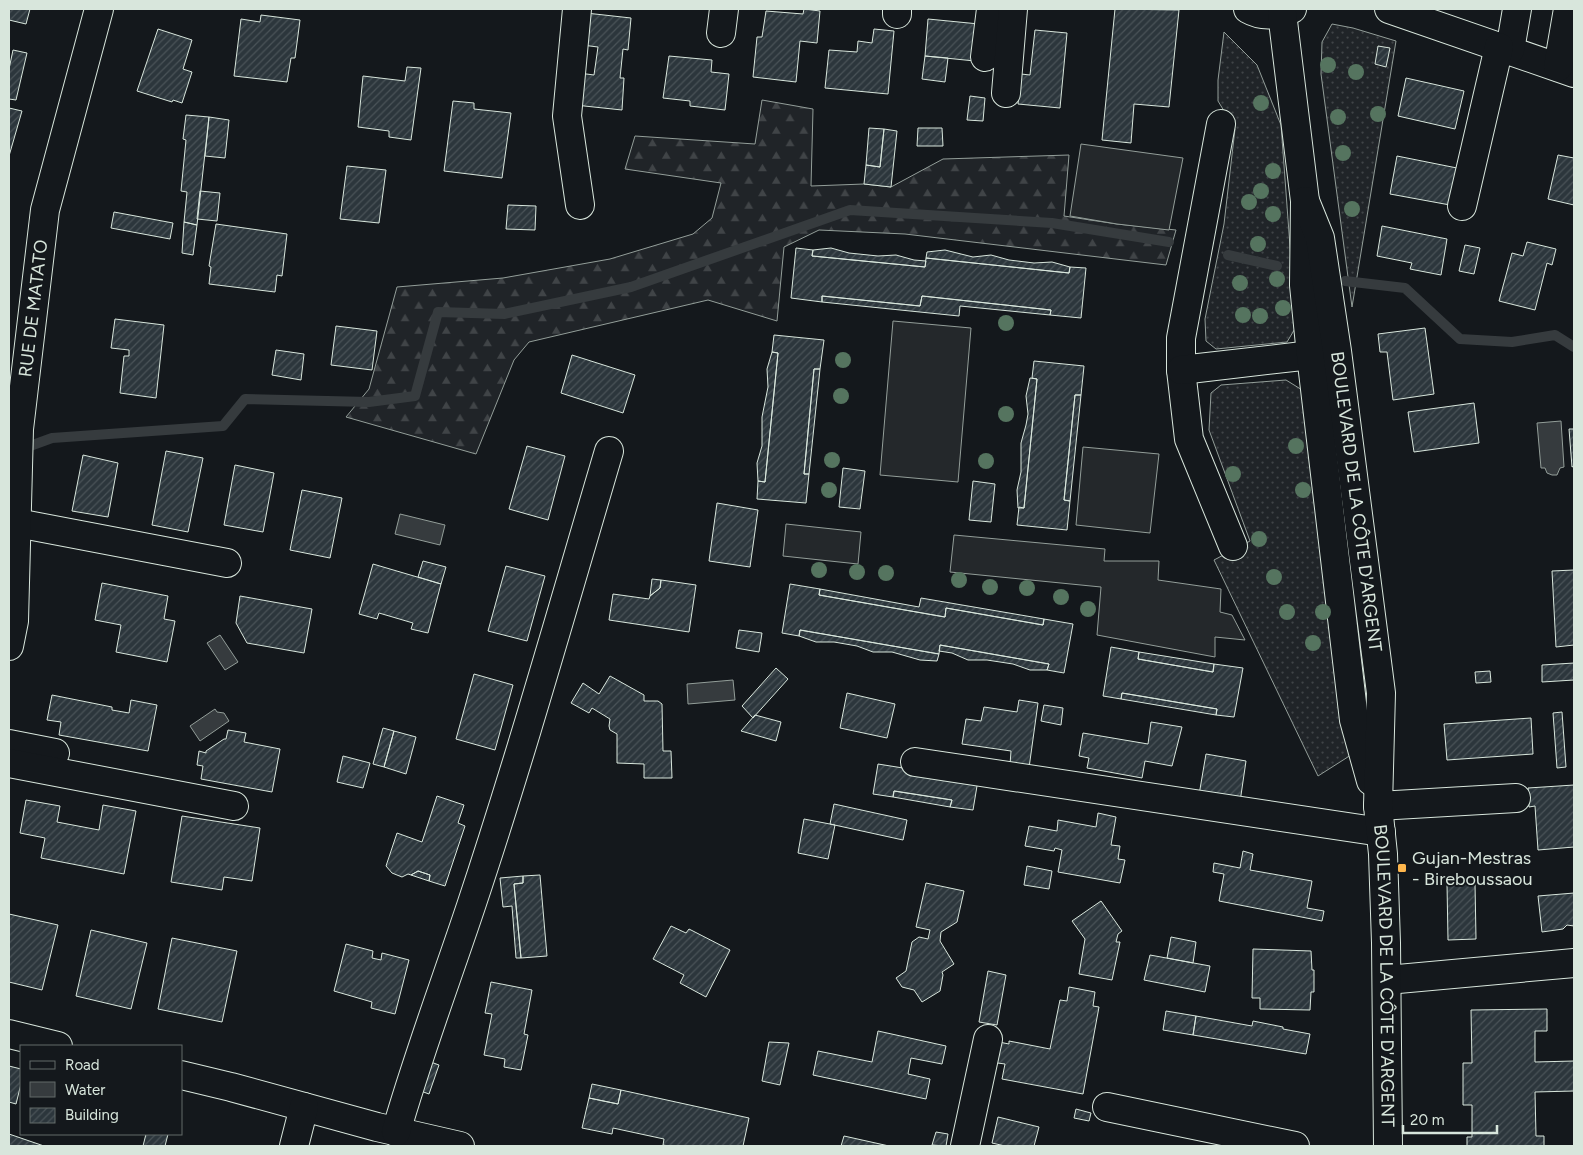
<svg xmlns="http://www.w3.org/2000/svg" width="1583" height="1155" font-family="Figtree,sans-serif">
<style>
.grass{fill:url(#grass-dots);stroke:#939e99}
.forest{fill:url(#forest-firs);stroke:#939e99}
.parking{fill:#24282b;stroke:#939e99}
.water{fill:#363b3e;stroke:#939e99}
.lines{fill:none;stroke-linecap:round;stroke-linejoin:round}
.stream{stroke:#363b3e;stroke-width:10}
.building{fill:url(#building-hatch);stroke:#d8e6dc}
.minor-casing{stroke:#d8e6dc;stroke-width:30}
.major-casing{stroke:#d8e6dc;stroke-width:30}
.minor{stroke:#14181c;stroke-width:28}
.major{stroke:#14181c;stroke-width:28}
.tree{fill:#55745f}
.poi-dot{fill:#ffb74d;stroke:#14181c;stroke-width:2}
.labels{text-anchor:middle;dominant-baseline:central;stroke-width:4;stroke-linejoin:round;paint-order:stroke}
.street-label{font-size:18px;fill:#d8e6dc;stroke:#14181c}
.poi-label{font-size:18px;fill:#d8e6dc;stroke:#14181c;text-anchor:start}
</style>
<defs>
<pattern id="grass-dots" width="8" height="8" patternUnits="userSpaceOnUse" patternTransform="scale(1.25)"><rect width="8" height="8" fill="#202428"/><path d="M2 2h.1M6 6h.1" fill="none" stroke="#404447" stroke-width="1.8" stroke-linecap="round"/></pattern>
<pattern id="forest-firs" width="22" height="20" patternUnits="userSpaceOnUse" patternTransform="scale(1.25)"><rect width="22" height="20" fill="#202428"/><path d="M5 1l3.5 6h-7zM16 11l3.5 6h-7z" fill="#404447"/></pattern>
<pattern id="building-hatch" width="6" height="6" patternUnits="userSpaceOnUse" patternTransform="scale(1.25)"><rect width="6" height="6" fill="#2c363c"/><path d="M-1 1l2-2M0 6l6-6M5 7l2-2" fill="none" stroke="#4a5358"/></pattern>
</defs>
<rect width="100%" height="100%" fill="#14181c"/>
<path class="grass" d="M1332,24L1353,28L1396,41L1352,307L1321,74L1322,42Z
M1224,32L1257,65L1281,125L1296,327L1287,342L1216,349L1206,341L1205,319L1224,224L1235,129L1218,101V80Z
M1286,380L1307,393L1351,755L1318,776L1214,560L1250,541L1209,430L1211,393L1221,385Z"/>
<path class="forest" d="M762,100L813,109L811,186L864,184L891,187L943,159L1069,155L1064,216L1117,224L1176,230L1166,265L905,234L819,230L784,247L777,321L708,300L529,342L514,360L476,454L346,417L369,389L397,287L503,278L610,259L693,234L712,218L721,183L625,169L635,136L755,144Z"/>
<path class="parking" d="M1081,144L1183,158L1169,230L1117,224L1070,216Z
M893,321L971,328L958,482L880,475Z
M1083,447L1159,454L1150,533L1076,525Z
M786,524L861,532L858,564L783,556Z
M954,535L1105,549L1104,561H1159L1158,580L1221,589L1220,612L1232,615L1245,640L1215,637V657L1097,635L1101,587L950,572Z"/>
<path class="water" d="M1561,421L1564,467L1560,468L1557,475H1552L1547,473L1545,468H1541L1537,423Z
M400,514L445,525L440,545L395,534Z
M220,635L238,662L225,670L207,643Z
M733,680L735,700L688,704L687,684Z
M215,709L217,712L224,713L229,721L200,741L190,726Z"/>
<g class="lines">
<path class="stream" d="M1228,255L1277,266
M1345,281L1405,288L1460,339L1512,342L1555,335L1574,347
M19,450L52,438L223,426L245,399L369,402L415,396L438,312L504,314L631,287L850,210L1052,223L1169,242"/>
</g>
<path class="building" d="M9,9H30L26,24L9,20Z
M804,9L820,11L817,43L800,41L796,82L753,77L757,37H762L766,11L803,14Z
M1115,9L1179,10L1169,107L1134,104L1131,143L1102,140Z
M586,13L631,18L628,50L623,49L620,78H624L622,110L575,105L579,73L594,75L598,47L582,45Z
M261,15L300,20L295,58H291L287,82L234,76L241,19L260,22Z
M928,19L979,24L975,61L925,56Z
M158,29L192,40L183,69L192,72L182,103L173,100L172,102L137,91Z
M874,29L894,31L888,94L825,88L829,50L857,52L858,41L872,43Z
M1035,30L1067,33L1060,108L1018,104L1021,74L1030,75Z
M1378,46L1390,48L1386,67L1375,64Z
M13,50L27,53L16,100L9,99V69Z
M669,56L712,60L711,72L729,74L725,110L690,106V101L663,98Z
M925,56L948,58L945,82L922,79Z
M407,67L421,68L411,140L389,137V131L358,127L363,76L405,81Z
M1406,78L1464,91L1455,129L1398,116Z
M970,96L985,98L983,121L967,120Z
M453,101L474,103V109L511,113L502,178L444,171Z
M9,108L22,111L9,156Z
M186,115L209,117L197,225L184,222L187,192L181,191L186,140L183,139Z
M209,117L229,120L225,158L205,156Z
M869,128L884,129L880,167L866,165Z
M918,128H942L943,146H917Z
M884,129L897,131L891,187L864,184L866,165L880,167Z
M1558,155L1574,158V205L1548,199Z
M1397,156L1457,168L1450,205L1390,194Z
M347,166L386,170L379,223L340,219Z
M200,191L220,193L217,221L197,219Z
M508,205L536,206L535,230L506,229Z
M114,212L173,223L170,239L111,228Z
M184,222L197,225L193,255L182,253Z
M216,224L287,234L282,276L277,275L275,292L209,284L211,267L209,266Z
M1382,226L1447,239L1441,275L1410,269L1412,263L1377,256Z
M1527,242L1556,249L1552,265L1547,263L1535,310L1499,301L1512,253L1523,256Z
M1465,245L1480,248L1474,274L1459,271Z
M796,248L813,250L812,256L925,267L926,258L1069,273L1070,267L1086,268L1081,318L1050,315L1051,310L922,296L920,306L822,296V302L791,298Z
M831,248L849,253L878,256L896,255L914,260L926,261L925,267L812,256L813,250Z
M945,250L973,257L991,255L1009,260L1034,263L1052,262L1070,267L1069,273L926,258L927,252Z
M822,296L920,306L922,296L1051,310L1050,315L960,306L959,316L822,302Z
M115,319L164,325L156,398L120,393L124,356H129V350L111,348Z
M336,326L377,331L372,370L331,365Z
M1425,328L1434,394L1393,400L1387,352H1380L1378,334Z
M774,335L824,340L820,369H814L804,474H809L806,503L757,499L758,481L765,482L778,353L772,352Z
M276,350L304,354L301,380L272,375Z
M772,352L778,353L765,482L758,481L757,463L762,446V417L768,387L767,369Z
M572,355L635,375L623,413L561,393Z
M1034,361L1084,366L1081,395H1075L1064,500L1070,501L1067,530L1017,525L1019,507L1024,508L1037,379L1032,378Z
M814,369H820L809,474H804Z
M1030,378L1037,379L1024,508H1018L1017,490L1021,472V443L1026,425L1028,414L1026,396Z
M1075,395H1081L1070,501L1064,500Z
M1474,403L1479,443L1414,452L1408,412Z
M1569,429H1574V466L1572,467Z
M527,446L565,456L548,520L509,509Z
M166,451L203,458L188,532L152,525Z
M83,455L118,463L108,517L72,511Z
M235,465L274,473L263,532L224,525Z
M843,468L865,471L860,509L839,507Z
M973,481L995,484L991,522L969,520Z
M302,490L342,498L330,558L290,550Z
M717,503L758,510L750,567L709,561Z
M423,561L446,567L441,584L418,577Z
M373,564L441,584L428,633L411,629L413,623L379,613L377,619L359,614Z
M506,566L545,576L527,641L488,631Z
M1574,570V645L1556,647L1552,571Z
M652,579L661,580L660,588L650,596Z
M661,580L696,585L689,632L609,620L613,594L649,599L650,596L660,588Z
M102,583L168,596L164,619L175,621L167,662L116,652L121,625L95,620Z
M790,584L820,589L819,595L945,617L946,608L1043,625L1044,619L1073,624L1064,673L1047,670L1049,664L940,645L939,654L800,630L799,636L782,633Z
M820,589L919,607L921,598L1044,619L1043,625L946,608L945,617L819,595Z
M240,596L312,609L304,653L247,643L236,623Z
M739,630L762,633L759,652L736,648Z
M800,630L939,654L937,661L920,660L892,652H873L857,646L834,642H816L799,636Z
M940,645L1049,664L1047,670H1030L1013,664L987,660H968L952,653L939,651Z
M1111,647L1139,652L1138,659L1213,672L1214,664L1243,668L1234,717L1216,715L1217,709L1122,693L1121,699L1103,696Z
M1139,652L1214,664L1213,672L1138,659Z
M1574,663V680L1542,682V665Z
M776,668L788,679L753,718L742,706Z
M1490,671L1491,682L1476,683L1475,672Z
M474,674L513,685L495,750L456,739Z
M610,676L644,695V701H658L662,704L663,751H671L672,778H644V764L617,763V734L610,730L609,726L610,719L592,708L589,713L571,703L583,683L599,694Z
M847,693L895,704L887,738L840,728Z
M1122,693L1217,709L1216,715L1121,699Z
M52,695L112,707V710L129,713L131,700L157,705L148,751L59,735L61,722L47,720Z
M1019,700L1038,703L1029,768L1010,765L1011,751L962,744L966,719L981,721L984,707L1017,712Z
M1044,705L1063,708L1061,725L1041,721Z
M1562,712L1566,767L1557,768L1553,713Z
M755,715L781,722L776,741L741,731Z
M1531,718L1533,754L1447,760L1444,724Z
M1151,722L1182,727L1172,766L1145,761L1142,778L1087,768L1089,758L1079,756L1083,733L1148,744Z
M383,728L394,731L384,767L373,764Z
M228,730L246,733L244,742L280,749L272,792L201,779L203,766L197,765L199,751L206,753V751L224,739H226Z
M394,731L416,737L406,774L384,767Z
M1206,754L1246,761L1240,802L1199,795Z
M343,756L370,763L363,788L337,782Z
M878,764L978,780L973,810L950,807L952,800L894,791L893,797L873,794Z
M1574,785V847L1538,850L1535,806L1529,807L1528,788Z
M894,791L952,800L950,807L893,797Z
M437,796L464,805L458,823L465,826L445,886L429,881L430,875L418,871L411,875L408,874L402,877L392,873L386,866L397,833L422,842Z
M26,800L60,806L57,822L99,830L103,805L136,811L124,874L41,858L45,838L20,833Z
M834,804L907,820L903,840L830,824Z
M1098,813L1116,817L1111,845L1120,846L1118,859L1125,860L1120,883L1058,872L1062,850L1055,848L1054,851L1025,846L1029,826L1057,831L1058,820L1096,827Z
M182,816L260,828L252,881L224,877L222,890L171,882Z
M804,819L835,825L828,859L798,853Z
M1243,851L1253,854L1250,870L1312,881L1307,908L1324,911L1322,921L1219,901L1224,874L1213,872L1214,863L1240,868Z
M1027,866L1052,871L1049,889L1024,885Z
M418,871L430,875L429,881L411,875Z
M540,875L547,956L521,958L514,884L523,883V876Z
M523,876V883L514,884L521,958H516L512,906L503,907L500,878Z
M926,883L964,891L957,922L941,932L940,941L954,964L942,972L943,975L940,991L922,1002L914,990L902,987L896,978L906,971L912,942L919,937L928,939L930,930L916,927Z
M1475,883L1476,939L1448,940L1447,884Z
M1574,893V926L1567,925L1563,929L1542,932L1538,896Z
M1101,901L1122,931L1118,934L1116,942H1120L1112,980L1079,974L1085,939L1072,921Z
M9,914L58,925L42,990L9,982Z
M671,926L686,933L689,929L730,950L706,997L680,983L684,975L653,959Z
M91,930L147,943L131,1009L76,996Z
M1171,937L1196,942L1193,963L1167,958Z
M172,938L237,951L222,1022L158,1009Z
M346,944L373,951L372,958L381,960L382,953L409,960L395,1014L371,1008L372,1002L334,991Z
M1253,949L1311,951L1312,970H1314V992H1311L1310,1010L1260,1009V998H1252Z
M1150,955L1210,966L1205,992L1144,980Z
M988,971L1006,975L997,1025L979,1022Z
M491,982L532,990L524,1034L528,1035L521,1070L504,1067L505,1059L484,1055L492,1014L485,1013Z
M1069,987L1095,992L1093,1006L1099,1007L1083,1094L1002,1079L1005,1064L990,1062L994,1041L1009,1044V1041L1050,1049L1060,1000L1067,1001Z
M1547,1009V1031H1535V1062L1574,1061V1091L1535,1092L1536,1136H1544V1146H1467V1137H1472V1105H1463V1063H1472L1471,1010Z
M1166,1011L1196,1016L1193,1035L1163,1030Z
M1196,1016L1252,1026L1253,1021L1283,1027V1029L1310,1034L1306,1054L1193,1035Z
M878,1031L946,1046L942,1064L911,1058L908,1074L930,1079L926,1099L813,1075L818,1051L872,1062Z
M769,1042L789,1043L780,1085L762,1081Z
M428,1061L439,1065L429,1094L418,1090Z
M9,1066L21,1069V1084L16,1104L9,1102Z
M592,1084L621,1090L618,1104L589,1098Z
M621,1090L749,1118L743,1146H669L663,1145L664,1139L613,1128L612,1134L582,1128L589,1098L618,1104Z
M1076,1109L1091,1113L1089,1121L1074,1118Z
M998,1117L1039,1127L1034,1146H1005L992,1143Z
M936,1132L948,1134L946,1146L932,1145Z
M9,1134L44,1146H9Z
M146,1134H168L165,1146H143Z
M844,1136L889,1146H841Z"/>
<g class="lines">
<defs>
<g id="minor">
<path d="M577,9L567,116L580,205"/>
<path d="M897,9V14"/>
<path d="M1389,9L1574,73"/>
<path d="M721,33L724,9"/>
<path d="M1510,50L1517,9"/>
<path d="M985,57L991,9"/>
<path d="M1558,67L1568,9"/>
<path d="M1006,93L1013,9"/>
<path d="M1221,124L1181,338V370L1189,439L1233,546"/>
<path d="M1462,206L1499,47"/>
<path d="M1181,370L1311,355"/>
<path d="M17,523L227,563"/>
<path id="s1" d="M9,646L14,621L19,429L45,210L99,9"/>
<path d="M9,744L55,753"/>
<path d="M915,762L1381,832"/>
<path d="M9,763L234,806"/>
<path d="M1378,806L1516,798"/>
<path d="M1387,980L1574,963"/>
<path d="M9,1034L58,1046"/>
<path d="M181,1075L231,1087L377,1127L460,1146"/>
<path d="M1107,1107L1295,1146"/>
<path d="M396,1132C418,1055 446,981 471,906C521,756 564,603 609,451"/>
<path d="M294,1146L304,1107"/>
<path d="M965,1146L988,1039"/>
</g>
<g id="major">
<path d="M1248,9C1262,17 1278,15 1292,9"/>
<path d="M1282,13L1305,201L1304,285L1311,355L1354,720L1371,781"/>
<path id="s2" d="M1305,201L1320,238L1337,351L1381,693L1378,806L1383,854L1386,943L1388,1146"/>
</g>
</defs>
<use href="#minor" class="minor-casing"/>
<use href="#major" class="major-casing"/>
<use href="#minor" class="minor"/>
<use href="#major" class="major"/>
</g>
<g class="tree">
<circle cx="1328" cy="65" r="8"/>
<circle cx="1356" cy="72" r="8"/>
<circle cx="1261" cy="103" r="8"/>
<circle cx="1378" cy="114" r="8"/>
<circle cx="1338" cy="117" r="8"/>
<circle cx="1343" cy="153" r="8"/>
<circle cx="1273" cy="171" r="8"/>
<circle cx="1261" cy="191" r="8"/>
<circle cx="1249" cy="202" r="8"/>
<circle cx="1352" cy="209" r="8"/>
<circle cx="1273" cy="214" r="8"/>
<circle cx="1258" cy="244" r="8"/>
<circle cx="1277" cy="279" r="8"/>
<circle cx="1240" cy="283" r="8"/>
<circle cx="1283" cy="308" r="8"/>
<circle cx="1243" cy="315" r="8"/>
<circle cx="1260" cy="316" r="8"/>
<circle cx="1006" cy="323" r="8"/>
<circle cx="843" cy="360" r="8"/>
<circle cx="841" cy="396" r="8"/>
<circle cx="1006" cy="414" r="8"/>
<circle cx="1296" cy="446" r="8"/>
<circle cx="832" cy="460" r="8"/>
<circle cx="986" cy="461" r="8"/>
<circle cx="1233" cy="474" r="8"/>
<circle cx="829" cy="490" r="8"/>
<circle cx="1303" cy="490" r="8"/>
<circle cx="1259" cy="539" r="8"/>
<circle cx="819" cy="570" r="8"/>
<circle cx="857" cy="572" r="8"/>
<circle cx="886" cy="573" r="8"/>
<circle cx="1274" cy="577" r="8"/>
<circle cx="959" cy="580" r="8"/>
<circle cx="990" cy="587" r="8"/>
<circle cx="1027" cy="588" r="8"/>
<circle cx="1061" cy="597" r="8"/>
<circle cx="1088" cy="609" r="8"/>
<circle cx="1287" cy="612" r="8"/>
<circle cx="1323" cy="612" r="8"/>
<circle cx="1313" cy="643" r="8"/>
</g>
<rect class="poi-dot" x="1397" y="863" width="10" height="10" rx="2.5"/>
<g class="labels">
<g class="street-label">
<text stroke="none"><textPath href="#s1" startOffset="339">RUE DE MATATO</textPath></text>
<text stroke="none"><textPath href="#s2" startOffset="306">BOULEVARD DE LA CÔTE D'ARGENT</textPath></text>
<text stroke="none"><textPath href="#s2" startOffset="782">BOULEVARD DE LA CÔTE D'ARGENT</textPath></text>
</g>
<g class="poi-label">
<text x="1412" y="858">Gujan-Mestras<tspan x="1412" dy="21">- Bireboussaou</tspan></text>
</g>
</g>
<rect width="1583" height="1155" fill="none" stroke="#d8e6dc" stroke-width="20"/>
<rect x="20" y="1045" width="162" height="90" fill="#14181c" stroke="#626a69"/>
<rect x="30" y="1061" width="25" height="8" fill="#14181c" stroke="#626a69"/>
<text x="65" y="1070" font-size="15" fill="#d8e6dc">Road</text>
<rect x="30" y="1082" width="25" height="15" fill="#363b3e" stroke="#626a69"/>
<text x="65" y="1095" font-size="15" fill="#d8e6dc">Water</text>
<rect x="30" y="1108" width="25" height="15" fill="url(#building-hatch)" stroke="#626a69"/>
<text x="65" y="1120" font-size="15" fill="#d8e6dc">Building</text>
<path d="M1403 1125v8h94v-8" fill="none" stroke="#d8e6dc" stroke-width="2.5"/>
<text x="1410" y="1125" font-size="15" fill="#d8e6dc" stroke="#14181c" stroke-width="4" paint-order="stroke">20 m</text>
</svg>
